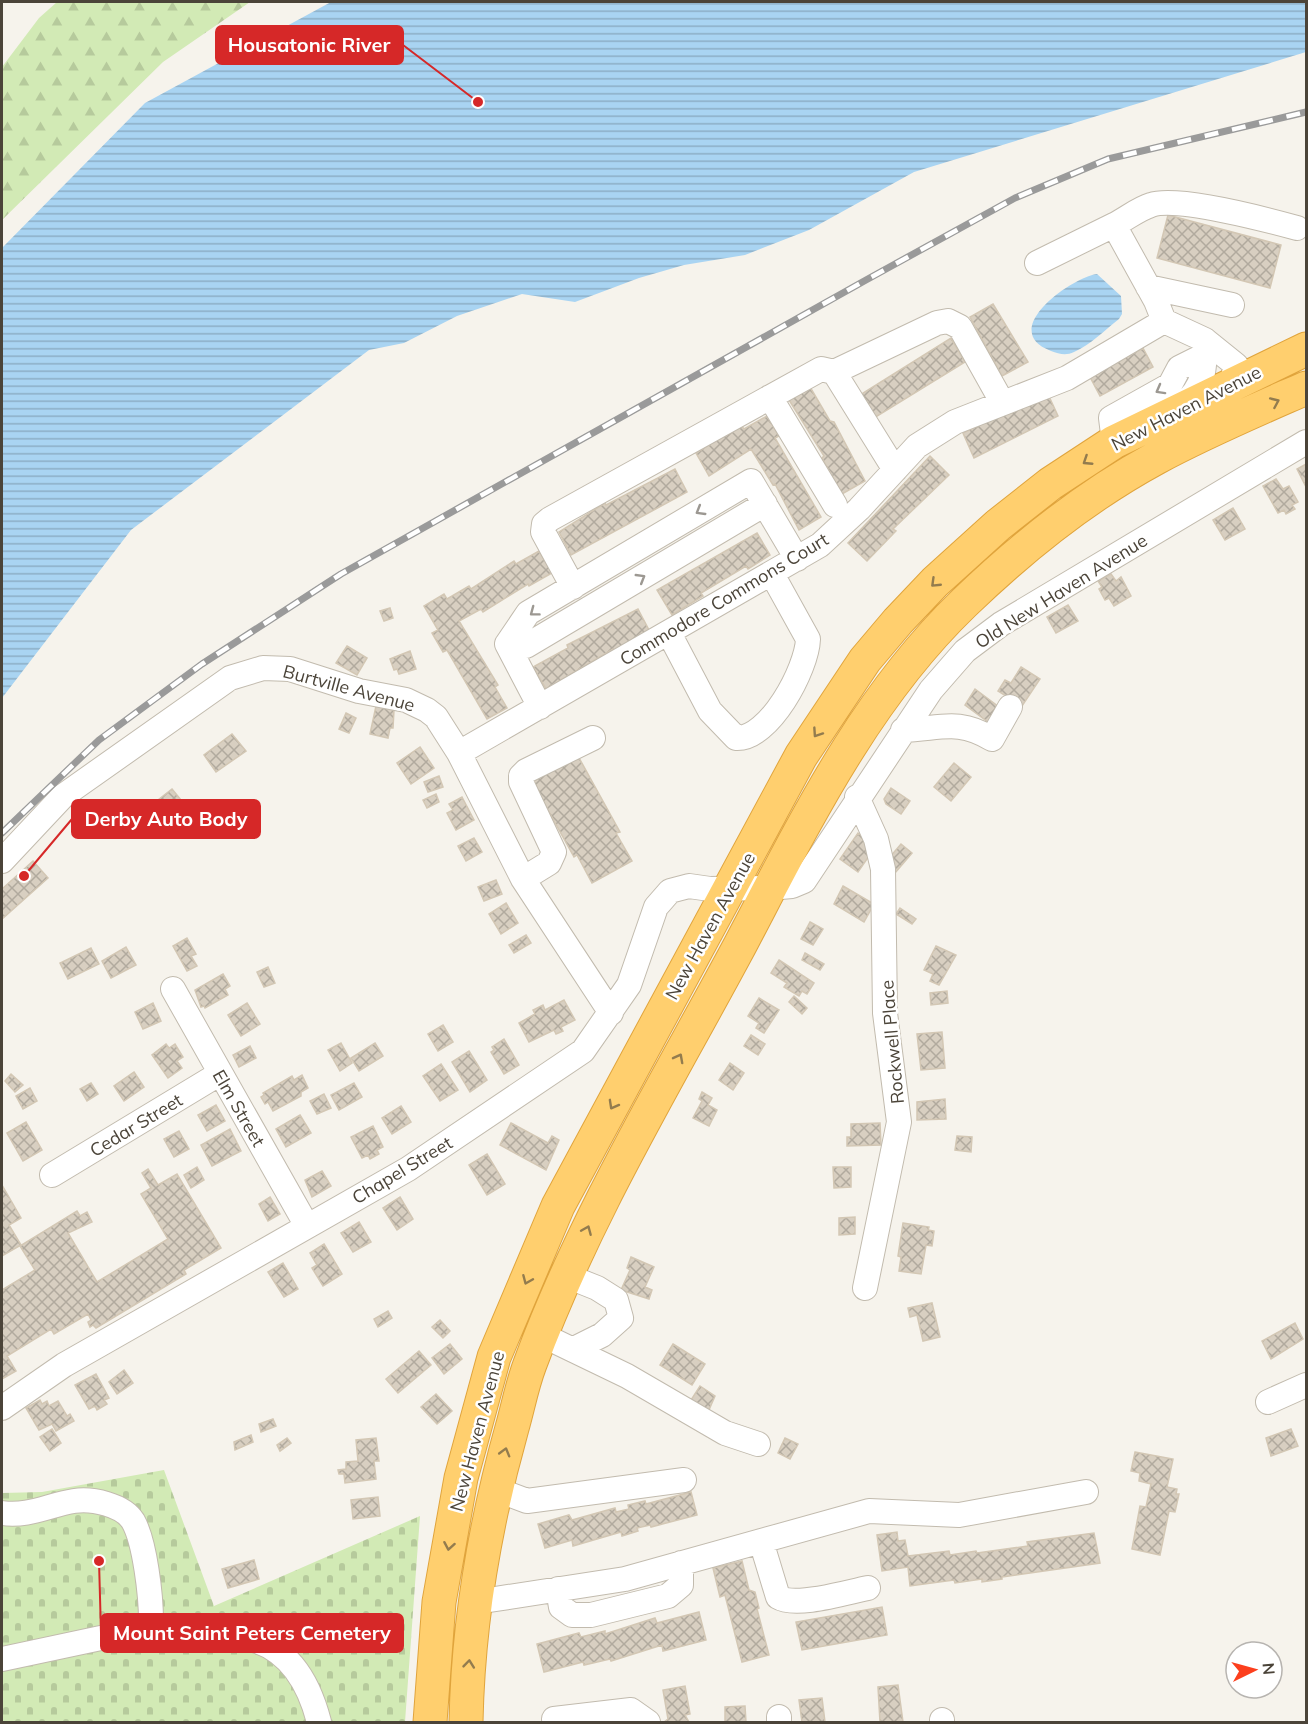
<svg xmlns="http://www.w3.org/2000/svg" width="1308" height="1724" font-family="Mulish,sans-serif">
<style>
.forest{fill:url(#forest-firs)}
.cemetery{fill:url(#cemetery-stones)}
.water{fill:url(#water-rules)}
.building{fill:url(#building-cross-hatch);stroke:#d3c7b4;stroke-width:1.5}
.lines{fill:none;stroke-linecap:round;stroke-linejoin:round}
.minor-casing{stroke:#c2bbae;stroke-width:26}
.highway-casing{stroke:#e0a43c;stroke-width:35}
.minor{stroke:#fff;stroke-width:24}
.highway{stroke:#ffcf6e;stroke-width:33}
.rail-casing{stroke:#9a9a9a;stroke-width:7}
.rail{stroke:#fff;stroke-width:4.5;stroke-dasharray:14;stroke-linecap:butt}
.oneway{stroke:#9c9892}
.oneway2{stroke:#937c4e}
.labels{text-anchor:middle;dominant-baseline:central;stroke-width:5;stroke-linejoin:round;paint-order:stroke}
.street-label{font-size:18px;fill:#4b4439;stroke:#fff}
.leader{fill:none;stroke:#d62828;stroke-width:2}
.callout-dot{fill:#d62828;stroke:#fff;stroke-width:2}
.callout{fill:#d62828;stroke:#d62828;stroke-width:2}
.callout-label{font-size:20px;text-anchor:middle;font-weight:bold;fill:#fff}
</style>
<defs>
<pattern id="forest-firs" width="22" height="20" patternUnits="userSpaceOnUse" patternTransform="scale(1.5)"><rect width="22" height="20" fill="#d2eab5"/><path d="M5 1l3.5 6h-7zM16 11l3.5 6h-7z" fill="#b6ca9c"/></pattern>
<pattern id="cemetery-stones" width="16" height="16" patternUnits="userSpaceOnUse" patternTransform="scale(1.5)"><rect width="16" height="16" fill="#d2eab5"/><path d="M2 7V4a2 2 0 0 1 4 0v3zM10 15v-3a2 2 0 0 1 4 0v3z" fill="#b6ca9c"/></pattern>
<pattern id="water-rules" width="6" height="5" patternUnits="userSpaceOnUse" patternTransform="scale(1.5)"><rect width="6" height="5" fill="#a9d4f2"/><path d="M0 2.5h6" fill="none" stroke="#8caec5"/></pattern>
<pattern id="building-cross-hatch" width="8" height="8" patternUnits="userSpaceOnUse" patternTransform="scale(1.5)"><rect width="8" height="8" fill="#d8cfc1"/><path d="M0 0l8 8M0 8l8-8" fill="none" stroke="#b1aa9e"/></pattern>
</defs>
<rect width="100%" height="100%" fill="#f6f3ec"/>
<path class="forest" d="M57,2H250L163,62L2,220V67L39,18Z"/>
<path class="cemetery" d="M164,1470L214,1606L420,1516L405,1722H2V1493L42,1492Z"/>
<path class="water" d="M331,2H1306V52L914,172L809,230L745,255L684,265L639,278L575,302L522,294L457,316L404,343L369,350L131,530L2,698V248L145,103Z
M1097,274L1121,296L1122,314L1119,319C1105,330 1090,345 1074,352C1066,356 1059,354 1051,351C997,331 1070,278 1097,274Z"/>
<path class="building" d="M1168,215L1281,245L1270,288L1157,258Z
M993,304L1028,362L1002,376L970,317Z
M951,338L965,362L874,418L860,395Z
M1143,348L1153,367L1100,396L1090,377Z
M810,387L830,421L834,422L865,481L842,494L822,458L824,456L789,400Z
M1047,392L1058,416L974,458L963,433Z
M767,416L779,436L775,438L821,517L799,530L775,484L773,485L751,449L709,476L696,453L741,425L744,429Z
M930,456L949,475L893,529L896,531L867,561L848,543Z
M1306,464V487L1297,469Z
M675,469L687,492L571,555L559,532L605,503L606,505Z
M1276,479L1283,489L1289,486L1298,502L1292,505L1295,509L1286,514L1284,510L1278,513L1263,486Z
M1233,508L1245,529L1225,540L1213,520Z
M757,533L770,555L748,569L746,566L701,593L703,596L672,615L657,590Z
M539,551L552,573L529,586L528,584L483,612L481,609L459,621L498,685L495,687L507,708L487,719L447,650L443,652L432,633L438,630L424,606L444,594L447,599L469,586L471,589L514,561L516,564Z
M1111,574L1116,581L1121,577L1131,596L1114,606L1109,598L1105,600L1099,589L1102,587L1098,581Z
M1068,605L1078,621L1056,633L1047,617Z
M390,608L393,618L384,621L380,611Z
M638,609L650,632L615,652L613,649L546,689L533,667L568,648L567,645Z
M347,646L367,658L357,675L336,663Z
M410,651L416,669L399,674L397,669L394,670L390,659Z
M1021,667L1040,679L1022,706L998,691L1005,680L1011,683Z
M975,689L1003,710L992,725L965,705Z
M376,706L394,710L393,728H390L388,738L370,734Z
M346,713L356,718L349,733L339,729Z
M232,734L246,751L216,772L204,755Z
M420,747L434,768L411,784L397,763Z
M578,756L620,832L616,833L632,861L592,883L577,855L574,857L532,781Z
M954,763L971,777L951,801L934,787Z
M439,776L443,787L428,792L424,782Z
M891,788L910,801L901,814L886,804L884,799Z
M172,789L185,805L157,828L144,811Z
M436,794L439,802L427,808L423,800Z
M462,797L474,820L456,830L447,813L453,810L449,804Z
M858,833L876,846L858,872L840,859Z
M474,838L482,852L466,861L458,846Z
M901,844L912,853L895,873L884,864Z
M33,861L48,878L2,919V889Z
M496,880L502,894L484,901L478,887Z
M843,886L874,904L864,922L834,904Z
M506,903L518,923L501,934L489,914Z
M900,908L916,919L912,924L896,914Z
M810,922L823,929L813,945L801,939Z
M526,935L531,943L514,953L509,945Z
M187,938L196,954L191,956L197,966L187,971L173,946Z
M936,946L956,955L939,985L930,981L933,974L924,970Z
M126,947L136,965L111,978L102,961Z
M91,948L99,964L68,979L60,963Z
M805,953L824,964L820,970L802,960Z
M779,960L814,983L807,994L802,991L799,996L784,987L787,983L771,973Z
M268,967L275,983L264,987L257,972Z
M223,974L230,986L225,989L228,995L205,1008L204,1006L201,1007L195,990Z
M947,991L948,1003L931,1005L930,993Z
M794,996L807,1008L802,1014L789,1002Z
M759,998L779,1010L764,1033L756,1028L759,1023L748,1016Z
M564,1000L575,1020L561,1027L563,1031L556,1034L554,1030L529,1042L519,1023L535,1014L533,1010L543,1005L545,1010Z
M153,1003L161,1021L143,1029L135,1012Z
M247,1003L260,1024L241,1036L228,1015Z
M443,1025L453,1042L438,1051L428,1034Z
M942,1032L945,1068L921,1070L917,1034Z
M751,1035L765,1044L758,1055L744,1046Z
M504,1039L519,1065L504,1074L491,1052L494,1050L492,1047Z
M341,1043L352,1063L340,1071L328,1050Z
M375,1043L383,1056L359,1071L351,1058Z
M166,1044L169,1048L175,1044L183,1057L177,1061L182,1068L168,1078L152,1055Z
M250,1046L256,1058L239,1067L233,1055Z
M469,1051L487,1080L470,1092L452,1062Z
M730,1063L744,1073L733,1090L719,1080Z
M441,1064L458,1090L440,1101L423,1076Z
M134,1072L144,1087L124,1101L114,1086Z
M11,1074L23,1085L15,1092L5,1081Z
M302,1075L308,1088L301,1092V1096L273,1111L268,1102L265,1104L261,1097L264,1095L263,1093L292,1076L294,1080Z
M91,1083L98,1094L87,1101L80,1089Z
M354,1083L362,1097L339,1110L331,1095Z
M30,1088L37,1101L23,1109L16,1096Z
M702,1092L712,1098L708,1105L717,1110L709,1126L693,1118L702,1101L699,1099Z
M324,1094L331,1108L317,1114L310,1101Z
M945,1099L946,1119L917,1120V1102Z
M216,1105L225,1121L207,1131L198,1115Z
M401,1106L411,1122L392,1134L382,1118Z
M300,1115L311,1133L286,1147L276,1129Z
M26,1122L42,1150L23,1161L7,1133Z
M511,1123L548,1143L552,1136L559,1140L546,1170L500,1145Z
M880,1123L881,1145L847,1146V1137H851V1124Z
M373,1126L383,1147L377,1150L379,1154L370,1159L368,1155L362,1158L351,1137Z
M230,1129L241,1151L212,1166L201,1145Z
M179,1131L189,1149L174,1157L164,1139Z
M957,1136L972,1137L971,1152L955,1150Z
M487,1154L505,1184L487,1195L469,1165Z
M197,1167L204,1180L191,1188L184,1175Z
M833,1167H851V1187L834,1188Z
M148,1169L158,1185L177,1174L221,1248L184,1270L186,1274L96,1328L93,1325L90,1327L88,1322L91,1320L88,1314L54,1334L51,1329L7,1356L16,1371L2,1379V1290L35,1270L20,1246L77,1211L80,1216L87,1212L92,1222L68,1233L97,1282L168,1239L141,1194L151,1188L142,1173Z
M322,1171L331,1186L312,1197L305,1180Z
M2,1185L21,1218L9,1225L21,1245L2,1256Z
M270,1197L280,1214L268,1221L259,1204Z
M400,1197L413,1219L397,1230L383,1208Z
M855,1217V1234L839,1235V1218Z
M359,1222L371,1242L353,1252L341,1233Z
M903,1223L929,1227L928,1230L934,1231L932,1246L926,1245L921,1274L899,1271L901,1257L898,1256Z
M324,1244L342,1274L323,1286L312,1268L317,1265L310,1253Z
M631,1257L654,1267L645,1287L652,1290L649,1299L621,1290L630,1270L627,1268Z
M283,1263L298,1289L284,1297L268,1272Z
M932,1303L940,1337L923,1341L917,1315L910,1317L908,1308Z
M388,1311L392,1318L378,1327L374,1319Z
M440,1320L450,1331L443,1338L432,1327Z
M1295,1323L1303,1339L1271,1359L1262,1341Z
M450,1344L462,1359L444,1374L432,1358Z
M673,1344L705,1364L692,1385L660,1365Z
M419,1351L431,1365L398,1393L386,1379Z
M124,1370L133,1383L117,1394L109,1382Z
M96,1374L109,1398L104,1400L107,1404L97,1410L95,1406L89,1409L75,1385Z
M700,1386L715,1396L708,1412L691,1400Z
M436,1394L452,1411L437,1424L421,1407Z
M40,1400L42,1404L47,1401L49,1406L58,1401L67,1416L70,1414L74,1421L56,1431L52,1424L39,1430L26,1408Z
M273,1419L276,1426L261,1432L259,1424Z
M52,1429L61,1443L50,1451L40,1437Z
M1291,1429L1298,1446L1271,1456L1266,1438Z
M251,1435L253,1442L235,1450L234,1442Z
M287,1438L291,1443L280,1451L277,1445Z
M376,1438L379,1461H374L376,1479L345,1483L344,1474H339L338,1470L346,1469V1462L358,1461L356,1440Z
M785,1438L798,1444L790,1459L778,1453Z
M1135,1452L1173,1459L1167,1487L1177,1489L1176,1494H1179L1175,1512L1169,1511L1160,1555L1132,1549L1140,1506L1146,1507L1151,1484L1139,1481L1140,1473L1131,1471Z
M691,1492L697,1515L651,1527L650,1525L637,1528L638,1531L622,1536L621,1532L573,1546L572,1540L545,1548L538,1524L569,1515L572,1520L615,1508L616,1512L629,1509L628,1505L645,1501L646,1504Z
M378,1497L380,1516L353,1519L351,1500Z
M897,1532L898,1541L905,1540L908,1556L949,1551L950,1555L976,1551L977,1553L1028,1546L1027,1542L1094,1533L1100,1563L1002,1577V1579L982,1582V1579L955,1583L954,1580L910,1586L908,1567L882,1571L877,1535Z
M254,1560L259,1579L228,1588L222,1569Z
M742,1561L749,1590L755,1592L759,1608L757,1609L769,1655L742,1662L725,1595L720,1597L713,1568Z
M882,1607L887,1635L802,1650L796,1622Z
M699,1612L706,1640L663,1651L662,1645L611,1661L610,1659L584,1665L583,1662L544,1672L537,1644L579,1633L581,1637L605,1631V1634L655,1618L657,1623Z
M898,1685L903,1722H880L878,1687Z
M685,1686L690,1714L685,1715L689,1722H664L668,1719L663,1690Z
M822,1698L825,1722H802L799,1700Z
M745,1706L746,1722H725V1707Z"/>
<g class="lines">
<defs>
<path id="minor" d="M1037,263L1114,225
M1148,287L1232,305
M1164,321L1156,301L1114,225C1126,219 1138,209 1151,205C1177,196 1268,220 1297,228
M834,372L937,323L948,321L960,327L1002,402
M770,397L835,505
M1182,405C1205,387 1205,368 1205,340L1236,365L1231,385
M1114,442L1111,418L1170,385L1179,368L1205,355
M765,504L526,646L507,644L528,613L751,481L797,559
M573,587L543,532L544,524L550,519L821,369L834,372L895,470
M669,633L710,711L736,738C769,740 807,669 808,639L772,574
M507,644L540,707
M903,730C940,729 958,718 992,739L1010,707
M459,753L820,545L859,509L917,446L955,422L1067,378L1164,321L1205,340
M857,797L876,839L883,869L885,1013L899,1122L865,1288
M2,861L63,796L230,678L263,668L290,669L359,691L406,700L427,710L436,717L459,753L523,879L611,1013
M523,879L549,863L554,852L521,782V776L526,771L593,738
M173,989L307,1226
M52,1175L219,1074
M567,1276L597,1288L616,1300L621,1318L602,1335L574,1349
M542,1335L627,1376L725,1433L758,1444
M1268,1402L1306,1385
M2,1408L64,1365L408,1169L583,1051L629,985L656,907L670,891L689,886L710,889L769,888L792,886L804,881L931,690L965,651L1001,624L1306,442
M495,1489L527,1501L684,1480
M2,1513C28,1517 49,1505 74,1501C92,1498 123,1505 133,1521C145,1542 151,1596 151,1621L149,1626L143,1629L2,1659
M761,1541L778,1597C796,1608 847,1592 868,1588
M558,1589L561,1607L572,1615H591L668,1596L681,1585V1563
M476,1602L625,1579L869,1511L959,1515L1086,1492
M149,1626C170,1629 191,1633 213,1636C223,1637 234,1636 245,1638C289,1646 309,1683 319,1722
M554,1719L631,1710L648,1722
M942,1720V1722
M779,1722V1717"/>
<path id="highway" d="M430,1722L439,1602L461,1478L494,1357L558,1206L801,756L865,660L898,621L935,582L998,525L1050,484L1114,442L1306,349
M466,1722C468,1623 485,1524 512,1428C518,1407 522,1385 530,1364C584,1218 665,1085 738,949C803,826 863,700 964,603C1021,548 1086,496 1156,458C1204,432 1256,410 1306,388"/>
</defs>
<use href="#minor" class="minor-casing"/>
<use href="#highway" class="highway-casing"/>
<use href="#minor" class="minor"/>
<use href="#highway" class="highway"/>
<defs>
<path id="rail" d="M2,833L99,740L202,664L341,574L866,280L1015,198L1108,159L1306,112"/>
</defs>
<use href="#rail" class="rail-casing"/>
<use href="#rail" class="rail"/>
</g>
<defs><path id="oneway-chevron" d="M-2-3.5L2.5 0L-2 3.5" fill="none" stroke-width="1.6" stroke-linecap="round" stroke-linejoin="round" transform="scale(1.5)"/></defs>
<g class="oneway">
<use href="#oneway-chevron" transform="translate(1160 390) rotate(151)"/>
<use href="#oneway-chevron" transform="translate(700 511) rotate(149)"/>
<use href="#oneway-chevron" transform="translate(641 578) rotate(-31)"/>
<use href="#oneway-chevron" transform="translate(534 612) rotate(143)"/>
</g>
<g class="oneway2">
<use href="#oneway-chevron" transform="translate(1275 402) rotate(-24)"/>
<use href="#oneway-chevron" transform="translate(1087 461) rotate(147)"/>
<use href="#oneway-chevron" transform="translate(935 583) rotate(136)"/>
<use href="#oneway-chevron" transform="translate(817 733) rotate(124)"/>
<use href="#oneway-chevron" transform="translate(679 1058) rotate(-62)"/>
<use href="#oneway-chevron" transform="translate(613 1105) rotate(119)"/>
<use href="#oneway-chevron" transform="translate(587 1230) rotate(-67)"/>
<use href="#oneway-chevron" transform="translate(527 1280) rotate(113)"/>
<use href="#oneway-chevron" transform="translate(505 1452) rotate(-74)"/>
<use href="#oneway-chevron" transform="translate(449 1546) rotate(100)"/>
<use href="#oneway-chevron" transform="translate(469 1664) rotate(-84)"/>
</g>
<g class="labels">
<g class="street-label">
<text transform="translate(1186 408) rotate(-27)">New Haven Avenue</text>
<text transform="translate(1061 591) rotate(-32)">Old New Haven Avenue</text>
<text transform="translate(724 599) rotate(-31)">Commodore Commons Court</text>
<text transform="translate(349 688) rotate(15)">Burtville Avenue</text>
<text transform="translate(710 926) rotate(-61)">New Haven Avenue</text>
<text transform="translate(892 1042) rotate(-95)">Rockwell Place</text>
<text transform="translate(239 1108) rotate(60)">Elm Street</text>
<text transform="translate(136 1125) rotate(-31)">Cedar Street</text>
<text transform="translate(402 1170) rotate(-31)">Chapel Street</text>
<text transform="translate(477 1431) rotate(-75)">New Haven Avenue</text>
</g>
</g>
<path class="leader" d="M478 102L403 45M24 876L72 819M99 1561L101 1633"/>
<g class="callout-dot">
<circle cx="478" cy="102" r="6"/>
<circle cx="24" cy="876" r="6"/>
<circle cx="99" cy="1561" r="6"/>
</g>
<g class="callout">
<rect x="216" y="26" width="187" height="38" rx="6"/>
<rect x="72" y="800" width="188" height="38" rx="6"/>
<rect x="101" y="1614" width="302" height="38" rx="6"/>
</g>
<g class="callout-label">
<text x="309" y="52">Housatonic River</text>
<text x="166" y="826">Derby Auto Body</text>
<text x="252" y="1640">Mount Saint Peters Cemetery</text>
</g>
<rect width="1308" height="1724" fill="none" stroke="#4b4439" stroke-width="6"/>
<g transform="translate(1254 1670) rotate(85)"><circle r="28" fill="#ffffff" stroke="#b7b4b0" stroke-width="1.5"/>
<path d="M0-4.5L10 22L0 15L-10 22Z" fill="#fc3f1d"/>
<text y="-9" font-size="16" font-weight="bold" text-anchor="middle" fill="#4b4439">N</text>
</g>
</svg>
